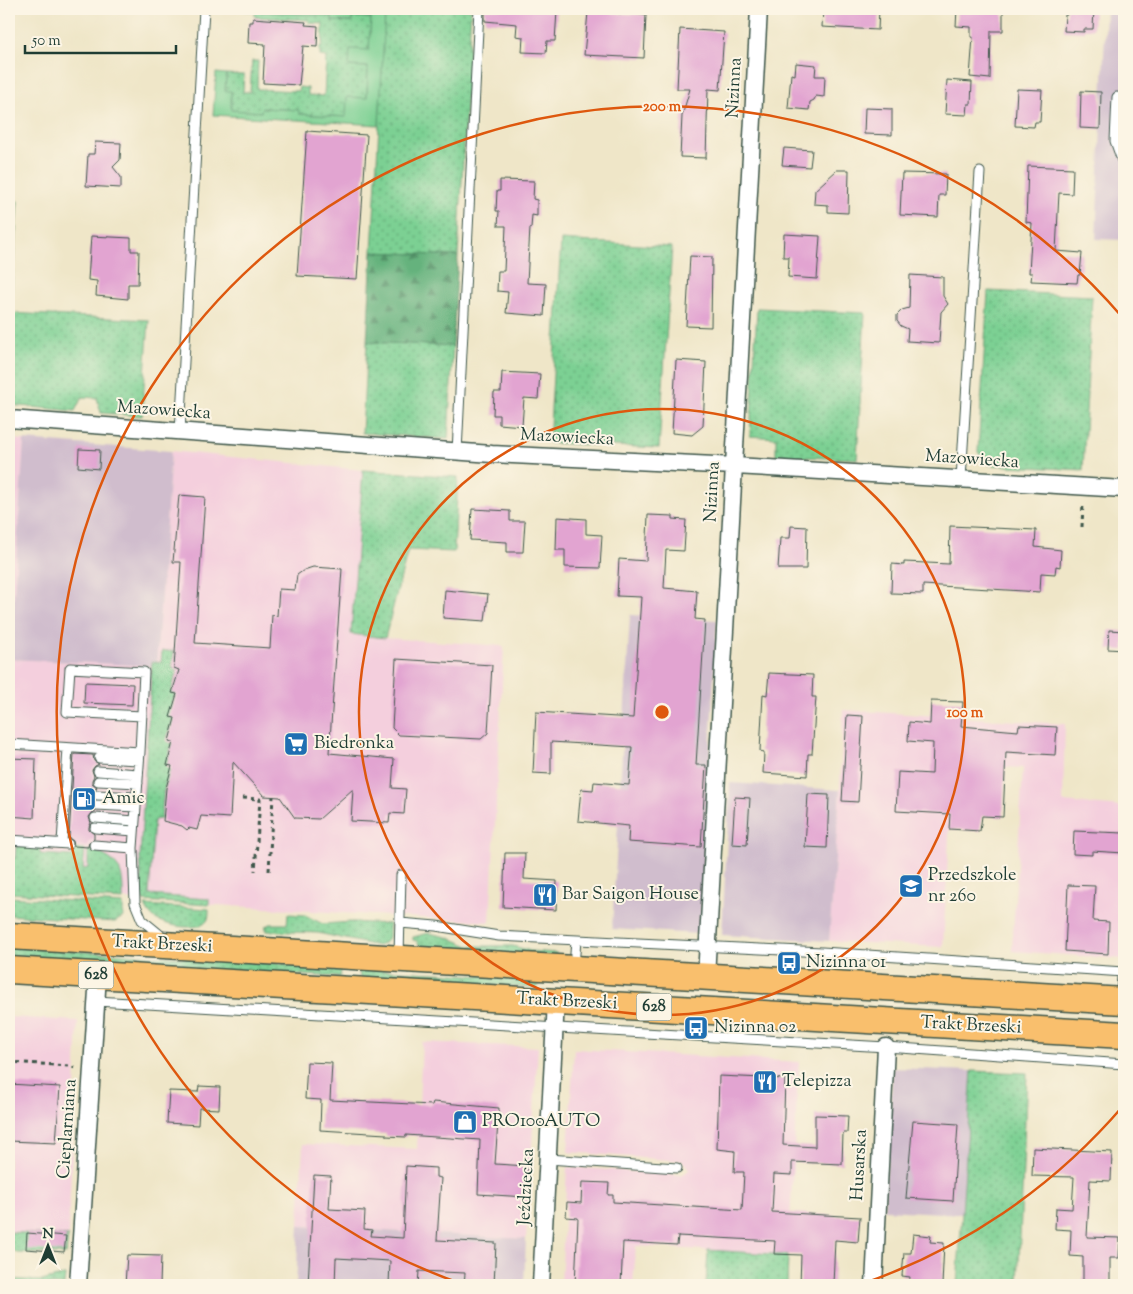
<svg xmlns="http://www.w3.org/2000/svg" width="1133" height="1294" font-family="'Sorts Mill Goudy',serif">
<style>
.built{fill:#f4cfdd}
.industrial{fill:#d0bdcd}
.grass{fill:url(#grass-dots);stroke:#4e8664}
.forest{fill:url(#forest-firs);stroke:#427858}
.garden{fill:#7cd093;stroke:#4e8664}
.building{fill:#e2a4d1}
.lines{fill:none;stroke-linecap:round;stroke-linejoin:round}
.lane-casing{stroke:#3e564a;stroke-width:11}
.street-casing{stroke:#3e564a;stroke-width:19}
.primary-casing{stroke:#3e564a;stroke-width:29}
.path{stroke:#3e564a;stroke-width:3;stroke-dasharray:4 4;stroke-linecap:butt}
.lane{stroke:#fff;stroke-width:9}
.street{stroke:#fff;stroke-width:16}
.primary{stroke:#f9bf6d;stroke-width:26}
.ring{fill:none;stroke:#de580e;stroke-width:2.5}
.labels{text-anchor:middle;dominant-baseline:central;stroke-width:4;stroke-linejoin:round;paint-order:stroke}
.shield{fill:#fcf5e5;stroke:#617469;stroke-width:1}
.shield-label{font-size:16px;font-weight:bold;fill:#1f3d34}
.street-label{font-size:18px;fill:#1f3d34;stroke:#fcf5e5}
.poi-label{font-size:18px;fill:#1f3d34;stroke:#fcf5e5;text-anchor:start}
.centre{fill:#de580e;stroke:#fcf5e5;stroke-width:2.5}
.ring-label{font-size:15px;text-anchor:middle;font-weight:bold;fill:#de580e;stroke:#fcf5e5;stroke-width:4;stroke-linejoin:round;paint-order:stroke}
</style>
<defs>
<pattern id="grass-dots" width="8" height="8" patternUnits="userSpaceOnUse" patternTransform="scale(1.25)"><rect width="8" height="8" fill="#7cd093"/><path d="M2 2h.1M6 6h.1" fill="none" stroke="#65aa79" stroke-width="1.8" stroke-linecap="round"/></pattern>
<pattern id="forest-firs" width="22" height="20" patternUnits="userSpaceOnUse" patternTransform="scale(1.25)"><rect width="22" height="20" fill="#65b27d"/><path d="M5 1l3.5 6h-7zM16 11l3.5 6h-7z" fill="#539267"/></pattern>
</defs>
<rect width="100%" height="100%" fill="#fcf5e5"/>
<filter id="ink" filterUnits="userSpaceOnUse"><feTurbulence type="fractalNoise" baseFrequency=".02" numOctaves="2"/><feDisplacementMap in="SourceGraphic" scale="10" xChannelSelector="R" yChannelSelector="G"/><feConvolveMatrix kernelMatrix="1 2 1 2 8 2 1 2 1" color-interpolation-filters="sRGB"/></filter>
<filter id="wash" filterUnits="userSpaceOnUse"><feTurbulence type="fractalNoise" baseFrequency=".0096" numOctaves="4" result="noise"/><feDisplacementMap in="SourceGraphic" scale="20" xChannelSelector="R" yChannelSelector="G"/><feGaussianBlur stdDeviation="1.12" result="paint"/><feColorMatrix in="noise" values="0 0 0 0 0 0 0 0 0 0 0 0 0 0 0 0 0 1.4 0 .05"/><feComposite in="paint" operator="in"/></filter>
<g filter="url(#wash)">
<rect width="100%" height="100%" fill="#efe6c8"/>
<path class="built" d="M9,439L24,440L10,659L156,666L171,451L363,470L351,634L385,638L504,646L490,922L9,892Z
M843,710L1065,724L1063,802L1124,807V959L1012,951L1023,768L953,764L943,947L829,941L840,790Z
M9,1017L78,1021L68,1236L9,1232Z
M422,1042L538,1047L526,1239L299,1226L303,1144L417,1149Z
M574,1049L799,1062L788,1255L636,1246L633,1285H561L567,1167L682,1175L690,1169L682,1161L568,1152Z"/>
<path class="industrial" d="M1106,9H1124V240L1096,239Z
M24,440L171,451L156,666L10,659Z
M630,615L717,620L700,934L612,929Z
M730,783L840,790L829,941L722,935Z
M893,1068L972,1071L962,1214L884,1210Z
M299,1226L526,1239L524,1285H296Z"/>
<path class="grass" d="M384,9H471L458,256L372,252L379,125Z
M255,11L332,16V21L352,22V17L371,18L369,50L349,66L368,67L367,98L346,117L299,114L298,110L262,108L261,112L230,110L231,92L225,91L226,74L244,75L243,92H250L252,61H258L257,89L298,91L299,87L308,88V95L324,96L326,57L320,56V47H322L323,24L309,23V20L255,17Z
M9,201H18L10,313L149,320L142,416L101,413L97,398L82,397L75,411L9,405Z
M561,240L672,247L659,448L549,443Z
M988,291L1092,296L1083,470L989,465L978,452Z
M757,308L865,313L857,459L776,456V438L750,436Z
M367,342L453,346L448,439L362,433Z
M363,470L458,477L454,552L408,550L385,638L351,634Z
M162,651H174L172,668L177,670L171,693L175,694L168,717L173,719L166,741L172,744L166,767L170,769L164,790L161,819L154,820L149,895L209,899V905L143,901L142,897L140,857L152,662H161Z
M16,846L40,847V854L73,856L74,849H85L83,869L88,868V850C94,850 98,852 103,855C124,865 123,880 123,900L9,893V858H15Z
M9,897L123,904V917L115,922L9,915Z
M145,905L209,909C209,913 209,918 207,921C198,932 165,926 154,918C150,915 147,910 145,905Z
M288,914L305,915L323,924L351,922L389,924C389,935 390,942 378,946L318,933L267,931L265,926L269,925L270,924H287Z
M429,933L447,937L469,946H513L531,951L557,953L554,956L425,949L418,944L417,941L413,940V937Z
M9,947L336,967L341,970L340,977L9,959Z
M362,969L537,979L539,985L537,988L360,978L359,972Z
M972,1071L1027,1073L1018,1285H957Z
M9,1232L68,1236L66,1254L17,1253L9,1247Z
M708,1250L788,1255L787,1285H706Z
M65,1275L64,1285H9V1279L42,1281Z"/>
<path class="forest" d="M372,252L458,256L453,346L367,342Z"/>
<path class="garden" d="M234,9H299L385,13L379,125L213,115L216,73L226,74L225,91H231V110L261,112L262,108L299,110V114L346,117L347,97L367,98L368,67L349,66L350,49L369,50L371,18L352,17V22L332,21V16L234,10Z"/>
<g id="blocks">
<path class="building" d="M485,9H544V11H557L555,41H547L546,53L522,52L523,37L516,36L517,24L485,21Z
M823,9H879L878,30L822,27Z
M957,9H1003V31H991L990,79L970,77L973,37H971V27L956,26Z
M1067,9H1094L1093,29H1084V32L1064,31L1065,15H1067Z
M588,12L646,15L644,58L584,55Z
M253,18L306,22L305,25L318,26L317,47L303,46L299,85L263,83L265,44L248,43L249,22H253Z
M680,29L724,32L720,90L708,89L706,158L680,157L682,116L690,89H677Z
M796,63L816,65L815,76H825L824,97L816,96L814,100L810,102L809,110L788,108L791,74L795,75Z
M947,80L972,82L971,104H968L967,115L945,114Z
M1017,89L1042,90L1040,122H1035L1034,127L1015,126Z
M1081,91L1101,92L1100,129L1080,128Z
M865,108L892,109V135L864,134Z
M307,131L367,135L357,279L297,276Z
M95,142L121,143L120,160L113,167L121,177V188L86,186L88,154H94Z
M784,148L812,150L810,167L782,165Z
M1028,166L1073,168L1072,194L1059,193L1056,251L1082,253L1080,275H1078L1077,283L1031,281L1032,273H1029L1032,223L1026,222Z
M837,170H849L848,213L828,212V205L814,204L815,190Z
M902,173L946,174L945,195H939L938,217L900,215Z
M500,180L534,181L533,199L537,200V216L532,215L531,228H530L527,283L546,284L544,316L506,313L508,292L497,291L498,271H504L506,226H498L499,211H496L497,191H500Z
M784,234L820,236L817,279L788,277L789,257H783Z
M91,236L131,238V251H139L138,284H128V299L96,296L97,281L88,280Z
M690,256L712,257L711,327L686,326Z
M910,275L943,277V296L948,304L941,312L939,343L907,341L908,329L901,326L897,321V315L902,310L909,308Z
M676,360L706,362L703,426L692,435L672,433Z
M502,372L540,374L538,399L524,398L522,426L499,424V415H493L494,392H501Z
M79,449L100,450L99,469L78,467Z
M179,495L205,497L195,643L270,648L272,615L277,616L279,589L295,590L297,575L304,570L313,567L342,569L329,753L394,759L392,788L406,789L404,814L390,813L389,823L351,821L353,789L319,819L295,818L280,797L264,796L233,762L230,818L201,816L197,830L189,828L187,830L182,826L163,821L166,788L172,766L167,765L173,742L169,741L175,718L170,717L177,694L172,693L179,670L174,668L181,562H173Z
M472,509L510,511V521H525L523,552H507V542L470,540Z
M648,515L673,516V519L686,520L684,551L666,550L664,588L697,591L695,619L705,620L696,765H706L701,847L628,842L629,826L578,821L581,789L593,790L594,782L629,785L632,747L551,742V774L533,773L536,712L633,718L641,597L617,596L619,559L646,561Z
M557,517L586,519V534L602,535L600,568L565,567V550H556Z
M791,526L807,527L806,569H778L780,538H790Z
M950,526L1036,530L1035,547L1061,550L1060,567L1056,566L1055,574L1041,573L1040,592L923,585V594L891,593L892,564L904,565V562L949,564Z
M445,590L488,594L485,621L443,618Z
M1109,630L1124,631V650L1108,649Z
M396,659L492,665L488,733L481,739L399,735L392,728Z
M769,673L813,675L812,697H816L812,754H808L807,776L763,773L764,752L760,751L763,694L767,695Z
M85,682L133,684L132,705L84,703Z
M931,701L963,702L961,726L1018,731L1019,725L1057,727L1055,755L1006,752L1003,817L982,816L980,831L949,829L950,814L896,811L898,772L932,774L933,743L908,741L909,722L930,724Z
M847,715L863,716L858,802L842,801Z
M74,754L93,755L94,761L99,764L95,766L92,770L94,776L92,780V783L97,787L91,794L93,800L91,802L90,807L96,811L92,813L89,817L91,823L89,827V830L94,834V839L89,842L88,847L74,846L73,841L69,838Z
M9,758L36,759L34,818L9,816Z
M808,794L829,795L827,848L805,847Z
M735,797L750,798L747,845L732,844Z
M1074,831L1124,833V853L1092,851V855L1073,854Z
M505,853H525L524,879L557,881L556,910L503,907Z
M1068,885L1095,886L1093,921L1109,922L1108,954L1065,951Z
M307,1062L332,1063L330,1100L432,1105L433,1102L499,1108L495,1164L528,1166L526,1197L478,1194L480,1140L406,1135V1137L386,1136V1134L320,1130L321,1100L305,1099Z
M719,1076L785,1079L783,1145L815,1147V1115L848,1116L847,1133H843L842,1164L792,1162V1175L774,1174L772,1212L860,1217L858,1242L835,1240L833,1285H800L801,1255L774,1254L775,1241L678,1236L677,1245L623,1242L621,1285H575L578,1218L566,1217L567,1202L581,1203L582,1182L609,1183L608,1195H613V1202L742,1210L744,1172H734L735,1151L717,1149Z
M9,1084L60,1087L56,1143L9,1141Z
M199,1086L220,1087L219,1109L199,1108L198,1125L167,1123L169,1091L198,1092Z
M913,1121L958,1124L953,1201L906,1198Z
M1033,1148L1112,1152L1111,1181L1090,1180L1087,1237L1120,1238L1119,1258H1110V1282L1083,1283V1257L1070,1256L1071,1230L1055,1229L1056,1208L1072,1209L1074,1177L1032,1176Z
M406,1166L436,1168V1177L441,1178L437,1240L496,1243L494,1285H464L465,1273L419,1271L418,1285H389L390,1261L336,1258L335,1285H308L314,1175L331,1176L329,1209L365,1211L364,1229L372,1230L371,1236L403,1238Z
M27,1233L66,1236L64,1252L26,1249Z
M913,1234L931,1236L930,1242L944,1243L942,1285H909L910,1277L902,1276L904,1253H911Z
M127,1255L161,1256L160,1285H125Z"/>
</g>
</g>
<g filter="url(#ink)">
<use href="#blocks" fill-opacity="0" stroke="#3e564a" stroke-width="1"/>
<g class="lines">
<defs>
<path id="lane" d="M1117,97L1115,141L1124,166
M180,432L204,9
M457,452L479,9
M961,479L980,172
M9,744L140,752L133,848L135,903L142,920L164,938
M140,752L144,672L70,668L67,712L142,716
M99,758L139,760
M98,771L138,774
M98,781L138,783
M97,795L137,797
M96,805L136,807
M95,818L135,821
M95,828L134,831
M9,840L68,844
M62,843L68,748
M94,845L133,848
M400,923L436,926L499,936L822,952L1124,972
M399,956L401,875
M574,967L576,940
M1121,998L1122,972
M96,1001L886,1047L1124,1064
M548,1159L677,1168"/>
<path id="street" d="M9,419L492,454L735,466L1124,489
M706,977L759,9
M78,1285L98,975
M541,1285L556,1001
M874,1285L886,1047"/>
<path id="primary" d="M9,936L1124,1001
M9,970L1124,1035"/>
</defs>
<use href="#lane" class="lane-casing"/>
<use href="#street" class="street-casing"/>
<use href="#primary" class="primary-casing"/>
<path class="path" d="M1082,527L1083,503
M243,798L260,799L255,871
M269,871L273,796
M9,1062L70,1066L75,1068"/>
<use href="#lane" class="lane"/>
<use href="#street" class="street"/>
<use href="#primary" class="primary"/>
</g>
</g>
<g class="ring">
<circle cx="662" cy="712" r="303"/>
<path d="M1123 1106A606 606 0 0 1 859 1285M465 1285A606 606 0 1 1 1123 318"/>
</g>
<defs>
<symbol id="supermarket-square" viewBox="-11 -11 22 22"><rect x="-9" y="-9" width="18" height="18" rx="4" fill="#1f6fb2" stroke="#fcf5e5"/><path d="M-6-5.5h2.5l.6 2H6L4.5 2H-2.5L-4.4-4H-6ZM-1.5 3.2a1.3 1.3 0 1 0 .1 0ZM3 3.2a1.3 1.3 0 1 0 .1 0Z" fill="#fff"/></symbol>
<symbol id="fuel-square" viewBox="-11 -11 22 22"><rect x="-9" y="-9" width="18" height="18" rx="4" fill="#1f6fb2" stroke="#fcf5e5"/><path d="M-5.5-6h7V0h2V4h1.3V-2.5L3-4.5l.8-.8L6-3V5H2.5V1h-1V6h-7ZM-4.2-4.7v3.2H.2V-4.7Z" fill="#fff"/></symbol>
<symbol id="school-square" viewBox="-11 -11 22 22"><rect x="-9" y="-9" width="18" height="18" rx="4" fill="#1f6fb2" stroke="#fcf5e5"/><path d="M0-5L7-2L0 1L-7-2ZM-4 1L0 2.5L4 1V4Q0 6-4 4Z" fill="#fff"/></symbol>
<symbol id="restaurant-square" viewBox="-11 -11 22 22"><rect x="-9" y="-9" width="18" height="18" rx="4" fill="#1f6fb2" stroke="#fcf5e5"/><path d="M-5-6h1v4h1v-4h1v4h1v-4h1v5L-1.5 .5V6h-2V.5L-5-1ZM5-6V6H3V1.5H1.5Q1.5-4 5-6Z" fill="#fff"/></symbol>
<symbol id="bus-square" viewBox="-11 -11 22 22"><rect x="-9" y="-9" width="18" height="18" rx="4" fill="#1f6fb2" stroke="#fcf5e5"/><path d="M-5-6H5V4H4V6H2V4H-2V6H-4V4H-5ZM-3.5-4V0h7V-4ZM-3.5 1.2v1.5H-2V1.2ZM2 1.2v1.5H3.5V1.2Z" fill="#fff"/></symbol>
<symbol id="shop-square" viewBox="-11 -11 22 22"><rect x="-9" y="-9" width="18" height="18" rx="4" fill="#1f6fb2" stroke="#fcf5e5"/><path d="M-5-2.5h2.3a2.7 3.5 0 0 1 5.4 0H5L5.5 6h-11ZM-1.5-2.5h3a1.5 2.3 0 0 0-3 0Z" fill="#fff"/></symbol>
</defs>
<g fill-rule="evenodd">
<use href="#supermarket-square" x="282" y="730" width="28" height="28"/>
<use href="#fuel-square" x="70" y="785" width="28" height="28"/>
<use href="#school-square" x="897" y="872" width="28" height="28"/>
<use href="#restaurant-square" x="531" y="881" width="28" height="28"/>
<use href="#bus-square" x="775" y="949" width="28" height="28"/>
<use href="#bus-square" x="682" y="1014" width="28" height="28"/>
<use href="#restaurant-square" x="751" y="1068" width="28" height="28"/>
<use href="#shop-square" x="451" y="1108" width="28" height="28"/>
</g>
<g class="labels">
<g class="shield">
<rect x="78.5" y="961.5" width="35" height="27" rx="4"/>
<rect x="636.5" y="993.5" width="35" height="27" rx="4"/>
</g>
<g class="shield-label">
<text x="96" y="975">628</text>
<text x="654" y="1007">628</text>
</g>
<g class="street-label">
<text transform="translate(735 88) rotate(-87)">Nizinna</text>
<text transform="translate(164 411) rotate(4)">Mazowiecka</text>
<text transform="translate(567 438) rotate(3)">Mazowiecka</text>
<text transform="translate(972 460) rotate(4)">Mazowiecka</text>
<text transform="translate(713 492) rotate(-87)">Nizinna</text>
<text transform="translate(162 945) rotate(3)">Trakt Brzeski</text>
<text transform="translate(567 1002) rotate(3)">Trakt Brzeski</text>
<text transform="translate(971 1026) rotate(3)">Trakt Brzeski</text>
<text transform="translate(68 1129) rotate(-86)">Cieplarniana</text>
<text transform="translate(860 1165) rotate(-87)">Husarska</text>
<text transform="translate(527 1187) rotate(-87)">Jeździecka</text>
</g>
<g class="poi-label">
<text x="314" y="744">Biedronka</text>
<text x="102" y="799">Amic</text>
<text x="928" y="876">Przedszkole<tspan x="928" dy="21">nr 260</tspan></text>
<text x="562" y="895">Bar Saigon House</text>
<text x="806" y="963">Nizinna 01</text>
<text x="714" y="1028">Nizinna 02</text>
<text x="782" y="1082">Telepizza</text>
<text x="482" y="1122">PRO100AUTO</text>
</g>
</g>
<circle cx="662" cy="712" r="8" class="centre"/>
<g class="ring-label">
<text x="662" y="111">200 m</text>
<text x="965" y="717">100 m</text>
</g>
<rect width="1133" height="1294" fill="none" stroke="#fcf5e5" stroke-width="30"/>
<g transform="translate(48 1246)" stroke="#fcf5e5" stroke-width="4" paint-order="stroke">
<path d="M0-4L9 19L0 12L-9 19Z" fill="#1f3d34"/>
<text y="-8" font-size="14" font-weight="bold" text-anchor="middle" fill="#1f3d34">N</text>
</g>
<path d="M25 45v8h151v-8" fill="none" stroke="#1f3d34" stroke-width="2.5"/>
<text x="32" y="45" font-size="15" fill="#1f3d34" stroke="#fcf5e5" stroke-width="4" paint-order="stroke">50 m</text>
</svg>
